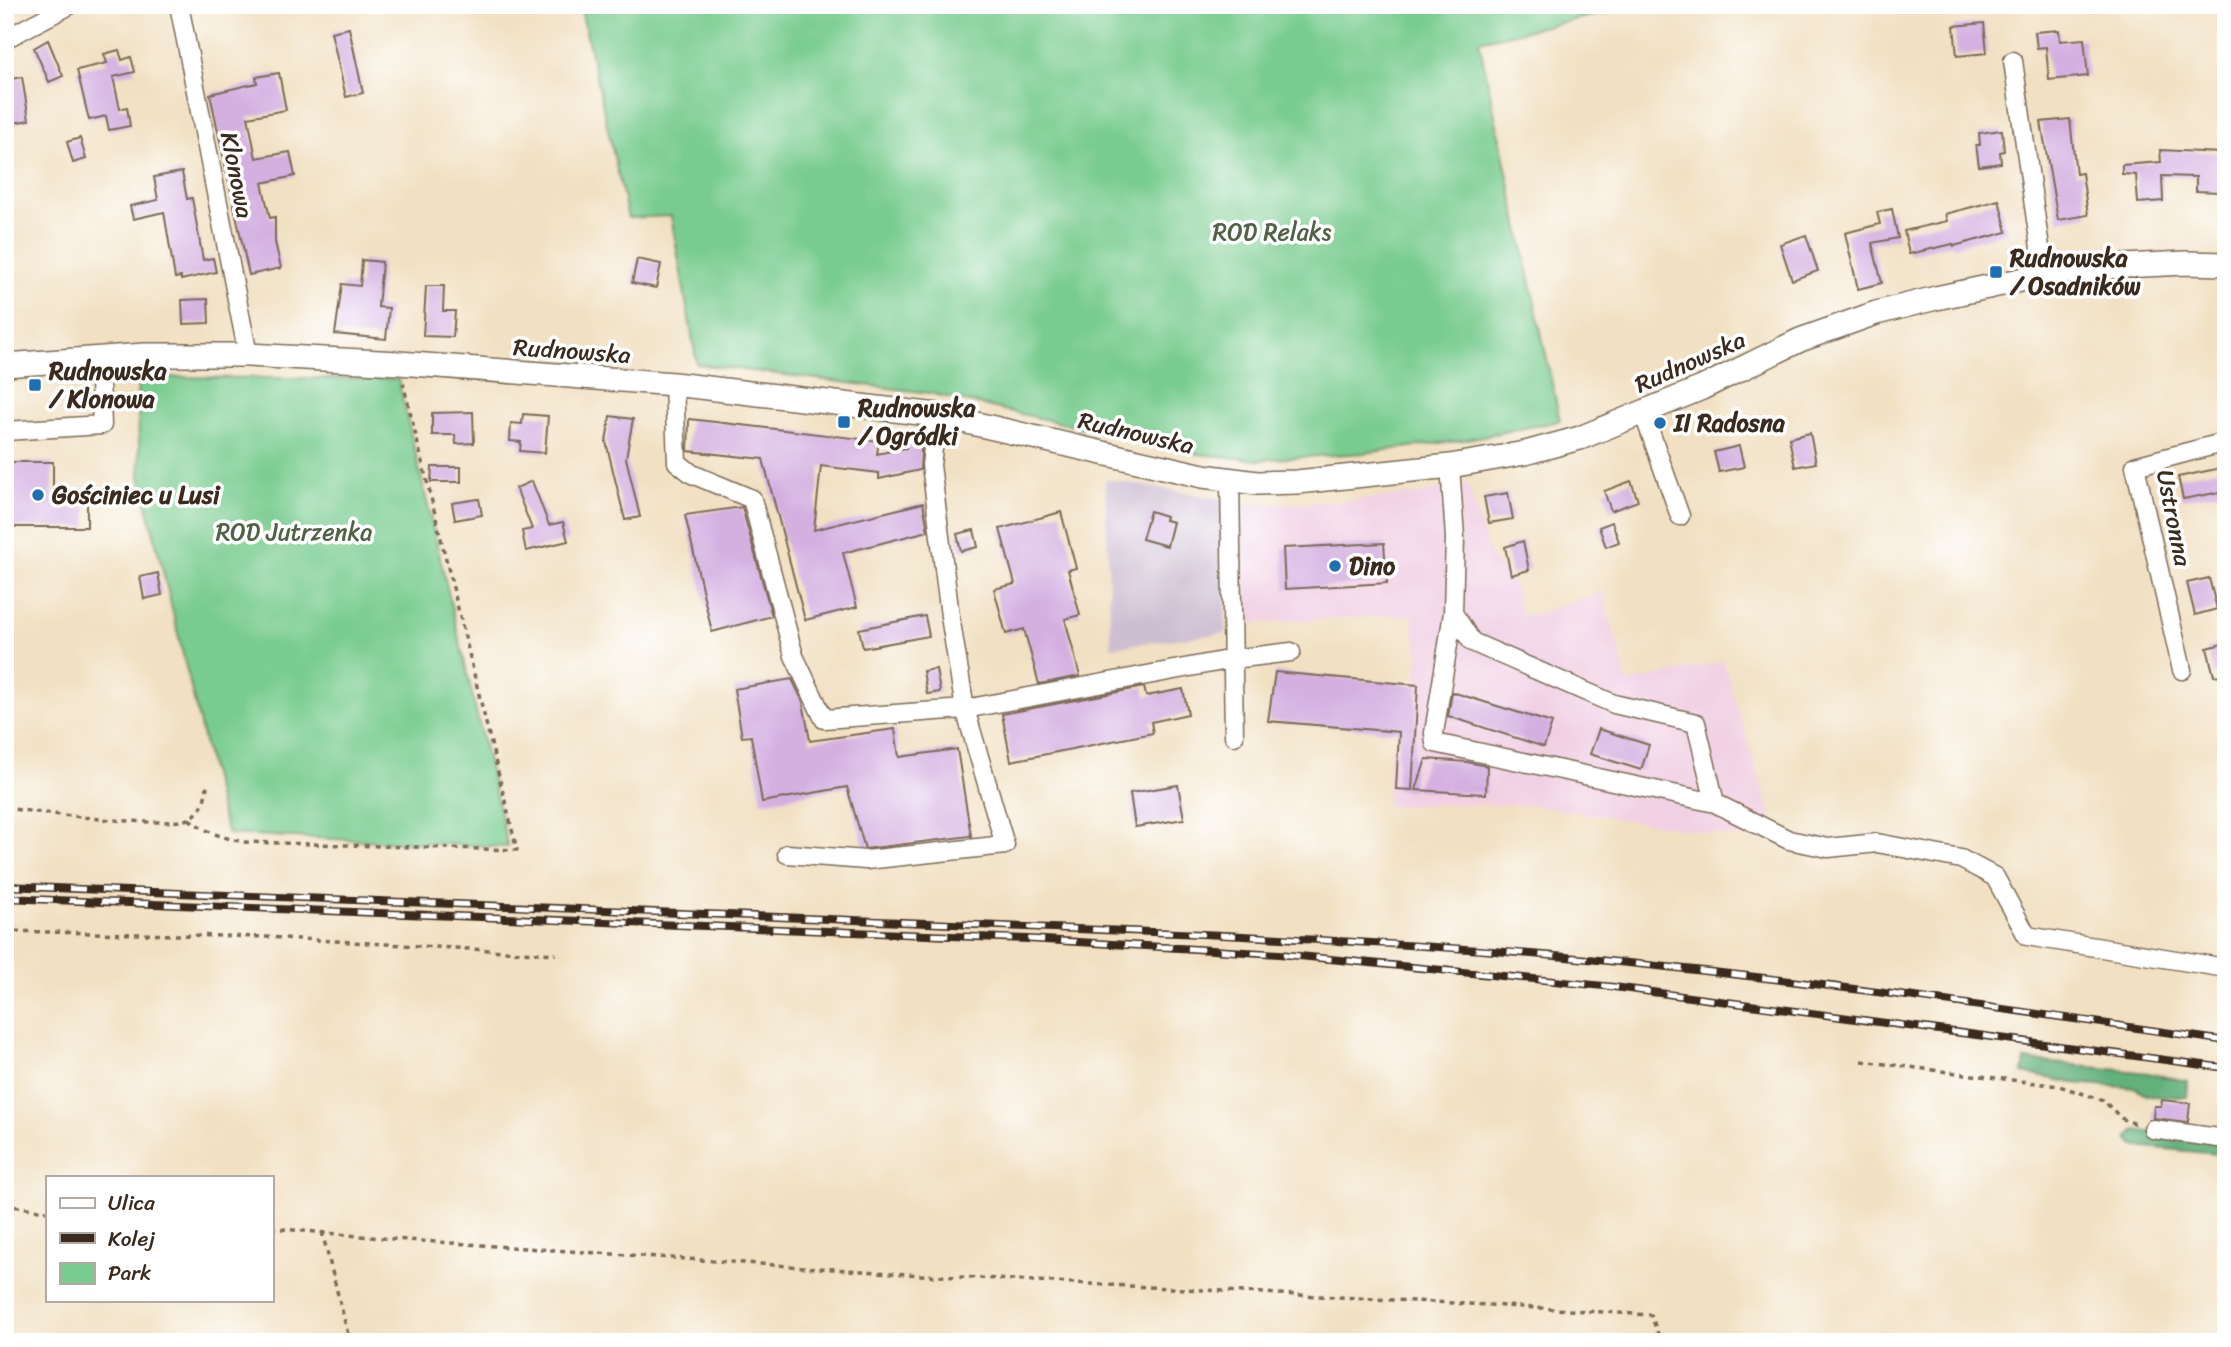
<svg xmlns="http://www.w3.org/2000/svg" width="2231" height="1347" font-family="Sriracha,sans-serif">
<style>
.built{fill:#f1d0e3}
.industrial{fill:#cebed1}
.green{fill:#79cc8f;stroke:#5a7b56;stroke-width:2}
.forest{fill:#62b07a;stroke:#4e6d4c;stroke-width:2}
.building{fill:#d4b0e1}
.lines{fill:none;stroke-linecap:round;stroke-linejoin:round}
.minor-casing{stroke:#7b6a57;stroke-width:21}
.major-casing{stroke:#7b6a57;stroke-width:26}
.path{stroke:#7b6a57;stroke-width:3.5;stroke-dasharray:5 5;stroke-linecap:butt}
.minor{stroke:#fff;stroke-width:18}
.major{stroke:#fff;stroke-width:23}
.rail-casing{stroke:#3b2a1e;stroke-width:8}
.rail{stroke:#fff;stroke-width:5;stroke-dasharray:16;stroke-linecap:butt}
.poi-dot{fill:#1f6fb2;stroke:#fff;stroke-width:2.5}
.labels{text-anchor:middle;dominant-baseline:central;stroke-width:7;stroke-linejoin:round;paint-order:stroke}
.street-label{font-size:24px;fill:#3b2a1e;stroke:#fff}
.park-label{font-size:24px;fill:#516346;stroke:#fff}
.poi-label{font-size:24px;font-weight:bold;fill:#3b2a1e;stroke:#fff;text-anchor:start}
</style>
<rect width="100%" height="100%" fill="#fff"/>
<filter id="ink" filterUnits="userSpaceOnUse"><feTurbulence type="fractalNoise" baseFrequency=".0143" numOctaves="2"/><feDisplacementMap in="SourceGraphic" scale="14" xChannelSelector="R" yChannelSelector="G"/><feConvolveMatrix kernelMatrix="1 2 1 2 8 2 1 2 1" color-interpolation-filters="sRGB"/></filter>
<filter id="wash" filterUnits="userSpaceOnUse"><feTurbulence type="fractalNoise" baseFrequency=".00686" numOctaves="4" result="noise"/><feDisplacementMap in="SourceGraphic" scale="28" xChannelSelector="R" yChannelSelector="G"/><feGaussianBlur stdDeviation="1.57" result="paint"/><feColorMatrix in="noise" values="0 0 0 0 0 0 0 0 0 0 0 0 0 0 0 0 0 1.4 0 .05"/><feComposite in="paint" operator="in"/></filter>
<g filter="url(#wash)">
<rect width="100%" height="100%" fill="#f1e0c1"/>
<path class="built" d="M1468,483L1490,556L1514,585L1522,616L1541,612L1603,591L1628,683L1723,661L1776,832L1762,841L1532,805L1445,804L1386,806L1390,752L1399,743L1415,744L1418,655L1412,615L1238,624L1237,502L1284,504L1353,500L1420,494Z"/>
<path class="industrial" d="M1105,479L1223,499L1226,633L1111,647Z"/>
<path class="green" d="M580,5H1640L1479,41L1560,421L1457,441L1363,453L1258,460L1198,454L929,393L697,364L671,216L628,218Z
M137,377L398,379L508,847L228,834L221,812L140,476Z"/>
<path class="forest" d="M2025,1060L2148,1073L2188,1081L2187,1097L2148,1096L2136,1088L2073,1083L2023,1073Z
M2135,1130L2226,1144V1155L2135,1146L2128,1138Z"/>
<g id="blocks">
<path class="building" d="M1984,23L1987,53L1957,56L1954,26Z
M349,28L363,93L346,97L331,32Z
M2059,30L2060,41L2084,39L2088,76L2049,80L2046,47L2037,48L2035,32Z
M48,40L63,76L49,82L34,48Z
M119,50L122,60L131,57L135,72L113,77L120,109L127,107L130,126L109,130L106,116L89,120L77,70L107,63L104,54Z
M279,73L286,110L248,117L256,158L290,152L295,176L262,183L270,218L275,217V242L281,268L249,275L210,94L257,83L256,77Z
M22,77L29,120L8,124L5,106V80Z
M2070,119L2076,174L2082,173L2088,215L2058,220L2041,122Z
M2002,130L2004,151L2000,152L2001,163L1979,166L1976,145H1980L1979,133Z
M80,138L86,159L73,163L67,142Z
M2160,150L2221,153L2220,192L2196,191V177L2162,176L2163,201L2138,203L2136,175L2122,174V165L2161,162Z
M182,172L187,199L192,198L203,260L213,258L216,272L181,280V277L175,278L164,212L133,219L130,206L158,200L154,177Z
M1999,200L2007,232L1954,246L1953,244L1909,254L1904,231L1947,221L1945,214Z
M1892,209L1898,238L1872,243L1882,283L1858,289L1845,233L1880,224L1877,212Z
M1806,235L1818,271L1792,280L1780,244Z
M637,259L661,264L656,288L632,283Z
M362,260L382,262L378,307L389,308L386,339L335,334L342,284L360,286Z
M426,286H444L443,311H455L453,337L423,336Z
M208,299L209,323L183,324L182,300Z
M473,412L474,443L456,444L455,435H432V413Z
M523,414L548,416L545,453L520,451L521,442L510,441L511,423L522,424Z
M610,416L633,419L626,458L640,517L625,520L606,442Z
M689,419L879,441L877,454L906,448L907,434L922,436L920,470L879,479V473L821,466L814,530L923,503L928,531L843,553L857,607L805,620L763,459L688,451Z
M1810,433L1816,463L1795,467L1789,438Z
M1739,446L1744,467L1719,472L1714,452Z
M5,462H53V495H87V527H5Z
M432,467H461V482H431Z
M2226,467V491L2183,499L2178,477Z
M532,481L549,525L563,522L568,541L526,551L522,531L532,529L516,488Z
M1631,481L1638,501L1611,511L1604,491Z
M1508,493L1513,519L1489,523L1484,497Z
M479,499L482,515L455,520L452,503Z
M742,507L772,616L712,632L685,515Z
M1150,511L1166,516L1165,520L1173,522L1167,546L1142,539Z
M1061,512L1076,568L1068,570L1080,615L1065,619L1080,676L1039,684L1024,629L1006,634L994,589L1015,584L1000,529Z
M1612,522L1619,542L1606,547L1599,527Z
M974,530L978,547L961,551L957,534Z
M1523,541L1529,570L1511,575L1505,547Z
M1384,543L1387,583L1285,589L1283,548Z
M158,573L162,595L144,599L140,577Z
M2209,578L2217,609L2195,615L2187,583Z
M925,616L929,636L863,648L859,629Z
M2226,643V674L2214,676L2207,648Z
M936,669L940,692L927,694L923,671Z
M1275,672L1418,685L1412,790L1396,789L1399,732L1268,721Z
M792,679L803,702L810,741L895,729L899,757L957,749L971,836L865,849L847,787L762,802L751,736L742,737L734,689Z
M1144,687L1146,696L1183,689L1188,714L1151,722L1153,733L1011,761L1002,714Z
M1452,692L1552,723L1544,747L1448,716Z
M1599,729L1649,745L1641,770L1590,754Z
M1426,759L1467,762L1487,766L1486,794L1416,790Z
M1178,785L1184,819L1135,827L1130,793Z
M2162,1100L2190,1103L2188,1122L2153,1118L2154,1106H2161Z"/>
</g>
</g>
<g filter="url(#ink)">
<use href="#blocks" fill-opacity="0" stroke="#7b6a57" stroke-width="2"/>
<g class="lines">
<defs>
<path id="minor" d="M179,5L248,355
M5,39L70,5
M2013,61L2044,275
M674,384L677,462L692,474L752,499L794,656L824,719L965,709L1233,659L1291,652
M1643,412L1680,516
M5,431L102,425L99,359
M1450,466L1455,537L1453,613L1434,733L1435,743L1715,803L1789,840L1828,848L1877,843L1961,859L1995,877L2027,936L2226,968
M1230,481L1234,736
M1453,613L1472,642L1614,704L1696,723L1715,803
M2182,670L2135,466L2226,442
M787,854L866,860L1005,845L965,709L950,616L931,465L937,415
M2153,1129L2226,1139"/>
<path id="major" d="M5,365L145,355H248L399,363L674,384L937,415L1203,476L1257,483L1297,482L1450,466L1525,453L1580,438L1702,388L1800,340L1876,313L1936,298L2044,275L2102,267L2186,263L2226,264"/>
</defs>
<use href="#minor" class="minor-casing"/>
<use href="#major" class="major-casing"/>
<path class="path" d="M5,808C36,812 170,830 190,818C203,811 205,799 207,786
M189,819C206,832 223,838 244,842L517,850L403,383
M5,931L266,937L556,954
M1862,1061L2059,1086L2103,1100L2121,1118L2138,1125
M5,1205L47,1211
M271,1228L393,1239L921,1275L1489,1305L1651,1315L1661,1342
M322,1232L350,1342"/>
<use href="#minor" class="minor"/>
<use href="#major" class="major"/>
<defs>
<path id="rail" d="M5,886L1202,934C1323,940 1444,946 1566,957C1786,977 2006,1009 2226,1041
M5,898L1028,939L1279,954L1614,987L2226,1068"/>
</defs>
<use href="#rail" class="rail-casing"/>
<use href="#rail" class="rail"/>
</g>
</g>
<g class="poi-dot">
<rect x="1989" y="265" width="14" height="14" rx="3.5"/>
<rect x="28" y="378" width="14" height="14" rx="3.5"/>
<rect x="837" y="415" width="14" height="14" rx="3.5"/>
<circle cx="1660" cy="423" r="7"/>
<circle cx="38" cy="495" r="7"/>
<circle cx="1335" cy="566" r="7"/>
</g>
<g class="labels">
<g class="street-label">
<text transform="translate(237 175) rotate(79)">Klonowa</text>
<text transform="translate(572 351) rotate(4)">Rudnowska</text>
<text transform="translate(1690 362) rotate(-24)">Rudnowska</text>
<text transform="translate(1136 433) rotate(13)">Rudnowska</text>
<text transform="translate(2174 518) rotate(79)">Ustronna</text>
</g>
<g class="park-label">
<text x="1272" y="232">ROD Relaks</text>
<text x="294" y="532">ROD Jutrzenka</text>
</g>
<g class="poi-label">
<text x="2010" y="258">Rudnowska<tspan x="2010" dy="28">/ Osadników</tspan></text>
<text x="49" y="371">Rudnowska<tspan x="49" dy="28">/ Klonowa</tspan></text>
<text x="858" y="408">Rudnowska<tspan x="858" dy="28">/ Ogródki</tspan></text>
<text x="1674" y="423">II Radosna</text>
<text x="52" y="495">Gościniec u Lusi</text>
<text x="1349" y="566">Dino</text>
</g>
</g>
<rect width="2231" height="1347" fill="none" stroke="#fff" stroke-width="28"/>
<rect x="46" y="1176" width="228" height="126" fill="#ffffff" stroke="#b1aaa5" stroke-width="2"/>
<rect x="60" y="1198" width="35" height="10" fill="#ffffff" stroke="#b1aaa5" stroke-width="2"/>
<text x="108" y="1210" font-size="21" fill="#3b2a1e">Ulica</text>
<rect x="60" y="1233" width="35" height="10" fill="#3b2a1e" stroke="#b1aaa5" stroke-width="2"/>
<text x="108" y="1246" font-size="21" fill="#3b2a1e">Kolej</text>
<rect x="60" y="1263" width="35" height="21" fill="#79cc8f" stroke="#b1aaa5" stroke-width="2"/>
<text x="108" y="1280" font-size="21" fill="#3b2a1e">Park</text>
</svg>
